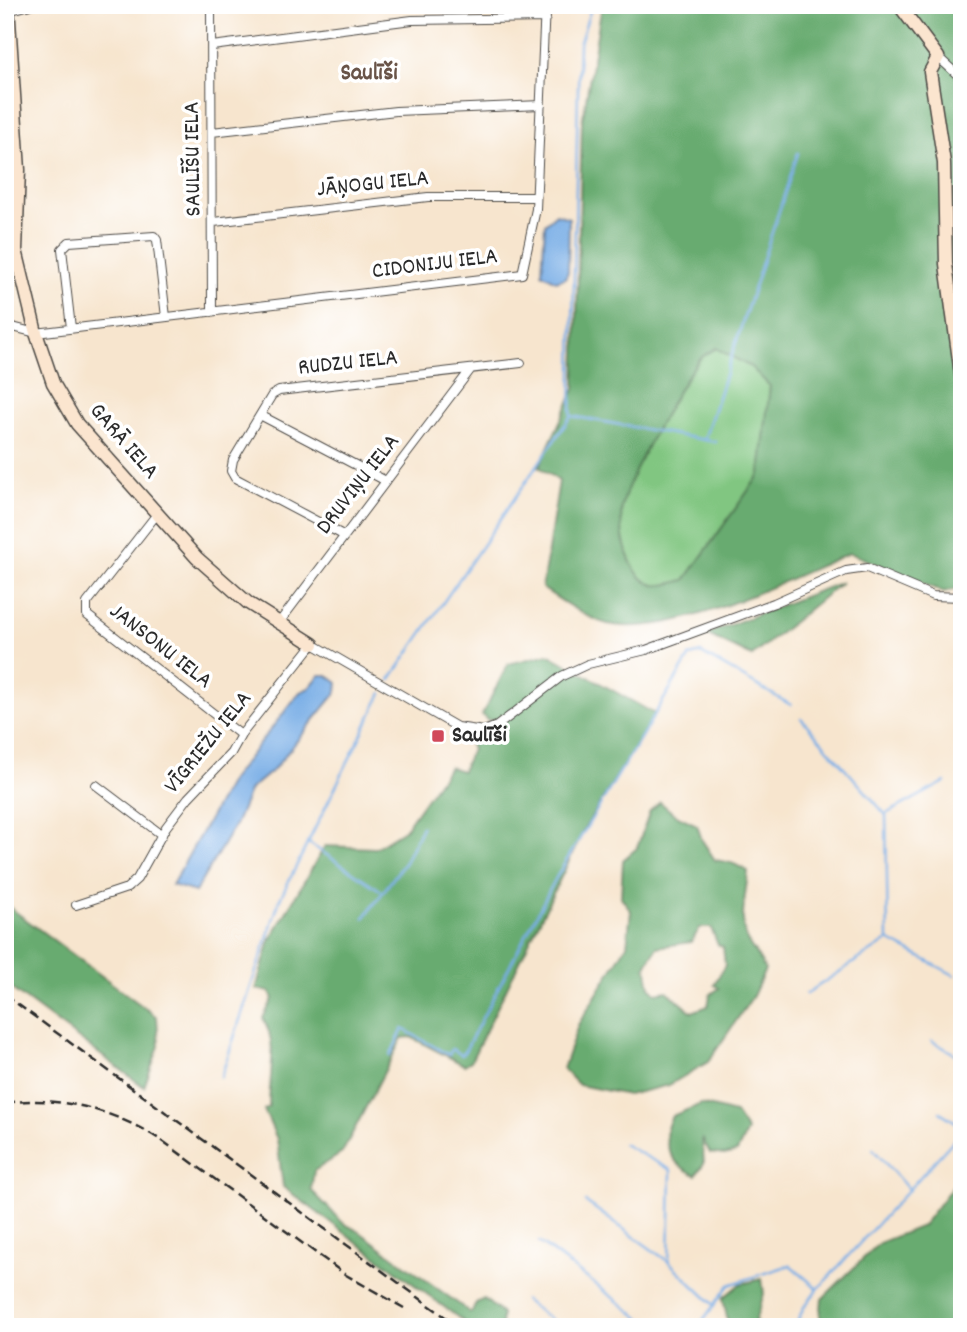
<svg xmlns="http://www.w3.org/2000/svg" width="967" height="1332" font-family="Dekko,sans-serif">
<style>
.green{fill:#81c681;stroke:#567856;stroke-width:2}
.forest{fill:#68ab6f;stroke:#4a6b4d;stroke-width:2;fill-rule:evenodd}
.water{fill:#79aee6;stroke:#526c88;stroke-width:2}
.lines{fill:none;stroke-linecap:round;stroke-linejoin:round}
.stream{stroke:#79aee6;stroke-width:2.5}
.street-casing{stroke:#4a4743;stroke-width:10}
.secondary-casing{stroke:#4a4743;stroke-width:15}
.street{stroke:#fff;stroke-width:8}
.secondary{stroke:#fbe5cf;stroke-width:12}
.rail{stroke:#2b2b2b;stroke-width:2.5;stroke-dasharray:10 5;stroke-linecap:butt}
.poi-dot{fill:#d1495b;stroke:#fff;stroke-width:2.5}
.labels{text-anchor:middle;dominant-baseline:central;stroke-width:7;stroke-linejoin:round;paint-order:stroke}
.street-label{font-size:23px;fill:#2b2b2b;stroke:#fff}
.poi-label{font-size:23px;font-weight:bold;fill:#2b2b2b;stroke:#fff;text-anchor:start}
.neighbourhood-label{font-size:24px;font-weight:bold;fill:#695448;stroke:#fff}
</style>
<rect width="100%" height="100%" fill="#fff"/>
<filter id="ink" filterUnits="userSpaceOnUse"><feTurbulence type="fractalNoise" baseFrequency=".0143" numOctaves="2"/><feDisplacementMap in="SourceGraphic" scale="14" xChannelSelector="R" yChannelSelector="G"/><feConvolveMatrix kernelMatrix="1 2 1 2 8 2 1 2 1" color-interpolation-filters="sRGB"/></filter>
<filter id="wash" filterUnits="userSpaceOnUse"><feTurbulence type="fractalNoise" baseFrequency=".00686" numOctaves="4" result="noise"/><feDisplacementMap in="SourceGraphic" scale="28" xChannelSelector="R" yChannelSelector="G"/><feGaussianBlur stdDeviation="1.57" result="paint"/><feColorMatrix in="noise" values="0 0 0 0 0 0 0 0 0 0 0 0 0 0 0 0 0 1.4 0 .05"/><feComposite in="paint" operator="in"/></filter>
<g filter="url(#wash)">
<rect width="100%" height="100%" fill="#f7e5ce"/>
<path class="green" d="M716,348L751,367L770,386L760,474L685,580C676,582 662,587 654,585C628,578 618,530 622,506C626,480 681,382 699,360C703,355 711,352 716,348Z"/>
<path class="forest" d="M602,5H962V588L943,592L850,553C783,580 684,635 613,625C592,622 560,600 542,588L559,481L539,467L575,389L582,123ZM716,348L751,367L770,386L760,474L685,580C676,582 663,587 654,585C628,578 618,530 622,507C626,480 681,382 699,360C703,355 710,352 716,348Z
M842,582L752,656L706,634Z
M548,654L655,714L585,828L471,1061L464,1065L411,1037L402,1038L342,1153L314,1171L311,1190L343,1223L360,1232L471,1313L476,1303L484,1299L502,1314L501,1327H471L283,1187L277,1139L264,1110L269,1107C269,1076 279,1046 263,1018L273,999L270,992L256,989L270,940L325,846L375,848L404,830L449,767L462,771L472,749L467,739L494,742L504,728L501,719L487,720L482,715L508,664Z
M660,802L674,814L697,825L702,840L715,860L732,863L748,871C747,890 738,923 747,940C753,951 760,958 765,970L753,996L708,1062L669,1085L628,1095L579,1085L563,1069L578,1025L627,945L631,911L621,897L623,860L637,848L650,811ZM700,928H711L718,945L723,947L725,965L714,985L719,988L710,995L708,1006L692,1012L667,991L656,993L650,987L646,966L657,947L691,942Z
M5,904L157,1017L159,1046L144,1087L5,984Z
M701,1104L735,1113L747,1131L737,1152L724,1155L710,1153L702,1138L704,1163L696,1175C671,1165 658,1141 672,1116Z
M962,1174V1327H819L822,1299L879,1243L922,1226Z
M762,1279L764,1294L755,1321L759,1327H737L728,1323L723,1298L740,1284Z"/>
<path class="water" d="M556,214L569,218L568,272L565,278L556,281L542,273L545,224Z
M320,675H327L338,683L337,692L274,769L250,789L236,823L195,892L172,885L231,780L300,692L309,688Z"/>
<g class="lines">
<path class="stream" d="M571,416L716,442
M704,440L798,153
M390,680L571,416L579,45L592,5
M801,718L886,815L888,940
M886,814L945,782
M307,842L383,892
M364,918L405,862L422,827
M806,994L888,940L954,975
M932,1041L962,1058
M390,1056L403,1029L449,1055L452,1049L462,1055L466,1049L556,878L690,656L701,653L791,705
M221,1077L280,899L382,693
M940,1112L962,1126
M623,1144L671,1170L669,1262
M873,1149L909,1190
M586,1202L669,1262L714,1305
M539,1242L652,1327
M524,1300L561,1327
M698,1327L729,1285L790,1265L818,1289
M795,1327L804,1307L818,1289L962,1131"/>
</g>
</g>
<g filter="url(#ink)">
<g class="lines">
<defs>
<path id="street" d="M211,5L212,312
M8,11L30,5
M212,46L412,20L546,18
M938,57L962,79
M212,132L396,111L541,105
M214,222L428,197H536
M5,325L36,333L522,274L536,209L545,5
M71,328L62,249L69,242L154,236L157,240L166,317
M260,415L386,481
M157,514L87,603V615L241,735
M343,535L235,478L231,471L233,460L272,395L279,391L521,363
M278,624L471,369
M96,785L162,835
M76,905L127,888L137,879L166,827L188,798L231,753L241,735L313,644L457,727L484,731L497,726L562,676L588,664L646,650L774,603L846,571L867,568L933,596L962,597"/>
<path id="secondary" d="M8,5L19,170L16,250L36,333L53,383L77,424L197,558L248,603L313,644
M899,5L938,57L930,72L944,163L946,264L962,382"/>
</defs>
<use href="#street" class="street-casing"/>
<use href="#secondary" class="secondary-casing"/>
<use href="#street" class="street"/>
<use href="#secondary" class="secondary"/>
<path class="rail" d="M5,995L459,1327
M5,1103C63,1095 116,1111 164,1142L346,1275L404,1308"/>
</g>
</g>
<rect class="poi-dot" x="431" y="729" width="14" height="14" rx="3.5"/>
<g class="labels">
<g class="street-label">
<text transform="translate(194 159) rotate(-91)">SAULĪŠU IELA</text>
<text transform="translate(373 185) rotate(-6)">JĀŅOGU IELA</text>
<text transform="translate(435 265) rotate(-7)">CIDONIJU IELA</text>
<text transform="translate(348 364) rotate(-6)">RUDZU IELA</text>
<text transform="translate(123 442) rotate(49)">GARĀ IELA</text>
<text transform="translate(359 485) rotate(-52)">DRUVIŅU IELA</text>
<text transform="translate(160 647) rotate(38)">JANSONU IELA</text>
<text transform="translate(209 743) rotate(-51)">VĪGRIEŽU IELA</text>
</g>
<g class="poi-label">
<text x="452" y="736">Saulīši</text>
</g>
<g class="neighbourhood-label">
<text x="369" y="74">Saulīši</text>
</g>
</g>
<rect width="967" height="1332" fill="none" stroke="#fff" stroke-width="28"/>
</svg>
